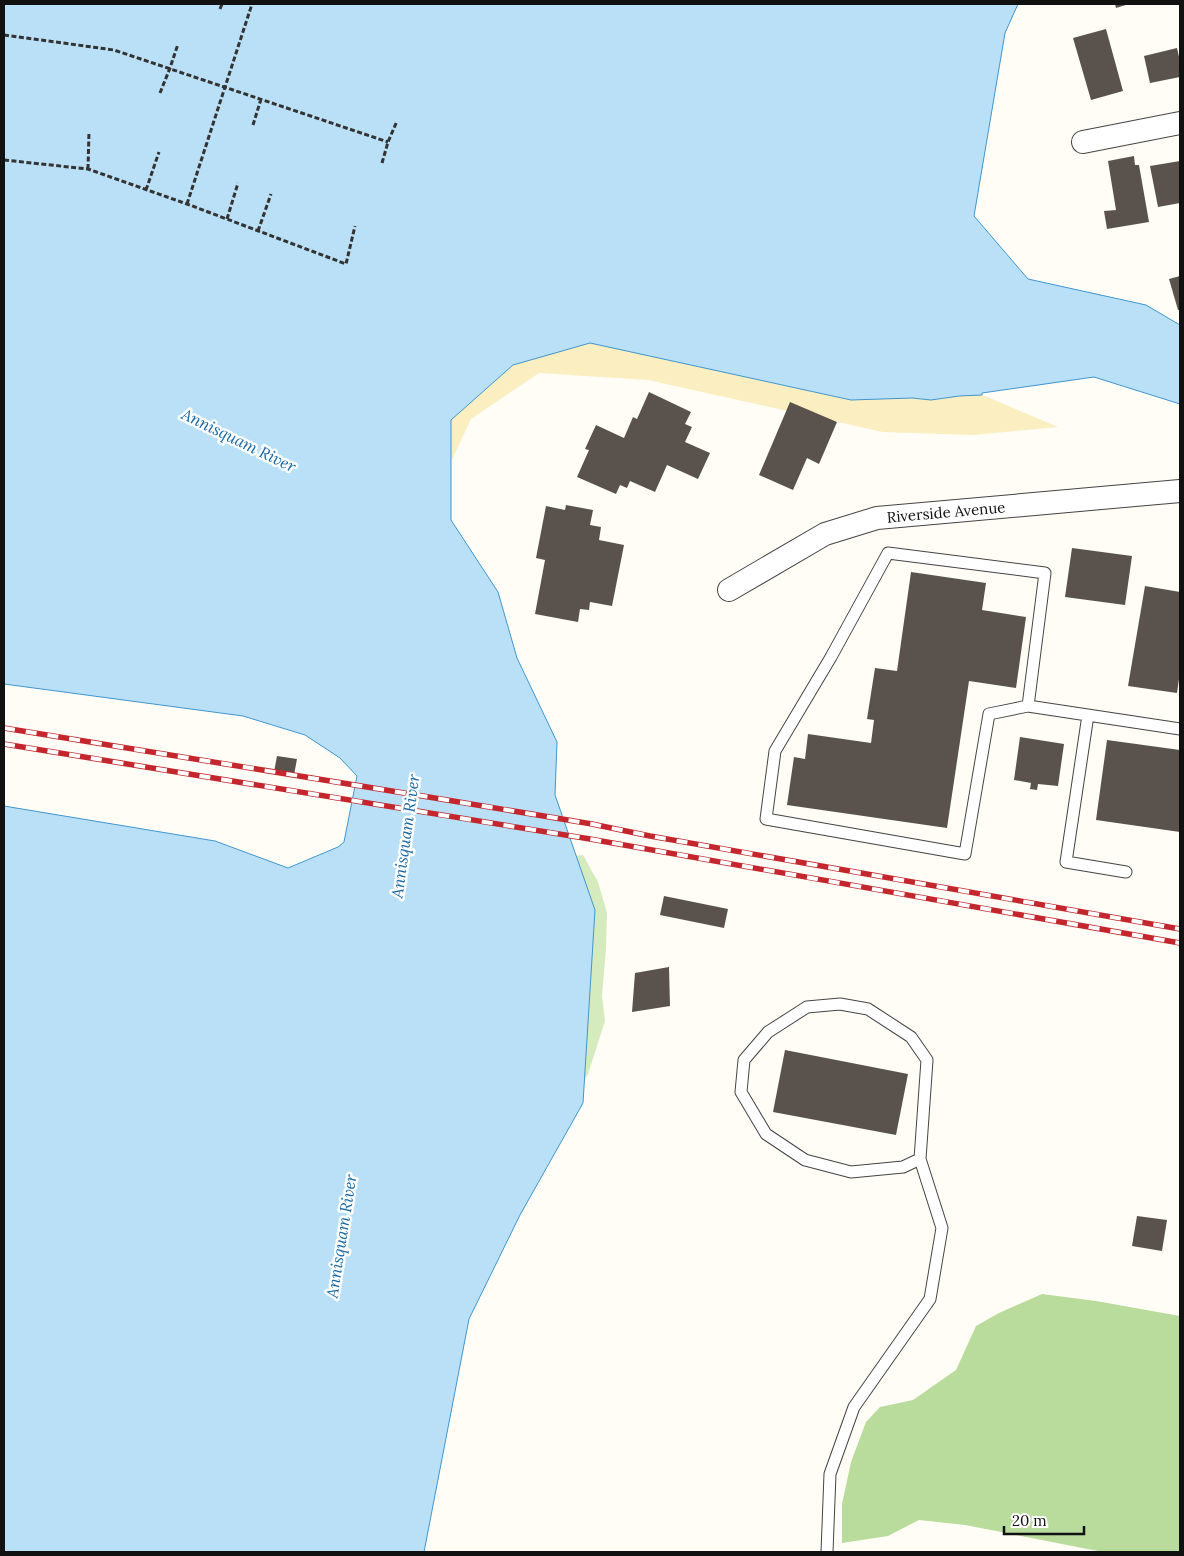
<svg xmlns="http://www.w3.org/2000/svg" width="1184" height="1556" font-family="Lora,serif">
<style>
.green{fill:#d5ebbd}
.forest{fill:#b9dc9c}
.sand{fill:#fbeec1}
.water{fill:#b9e0f7;stroke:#3f96cf}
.building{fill:#5a524d}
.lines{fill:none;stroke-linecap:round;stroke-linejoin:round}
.lane-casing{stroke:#444;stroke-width:13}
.street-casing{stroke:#444;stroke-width:24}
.path{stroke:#333;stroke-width:3;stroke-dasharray:5 2.5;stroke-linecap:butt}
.lane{stroke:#fff;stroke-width:11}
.street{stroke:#fff;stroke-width:22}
.rail-casing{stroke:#c4262e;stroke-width:5.5}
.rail{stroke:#fff;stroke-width:4;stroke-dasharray:11;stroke-linecap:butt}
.labels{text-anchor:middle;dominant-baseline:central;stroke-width:5;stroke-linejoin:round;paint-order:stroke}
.street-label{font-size:15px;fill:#111;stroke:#fff}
.water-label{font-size:16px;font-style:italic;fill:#1768a6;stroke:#fff}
</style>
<rect width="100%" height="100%" fill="#fffdf5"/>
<path class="green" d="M583,855L598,882L607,913L606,949L602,996L605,1021L588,1074L565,1113L554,858Z"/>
<path class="forest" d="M1042,1294L1096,1301L1180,1316V1552H1103L965,1525L919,1520L888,1536L842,1543V1504L851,1462L866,1422L880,1407L913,1400L956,1370L976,1326L999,1313Z"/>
<path class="sand" d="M577,340L973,391L1058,427L974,435L883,432L648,380L539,373L471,419L436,494L443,390Z"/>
<path class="water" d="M4,4H1018L1005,33L974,216L1028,279L1146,305L1180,325V404L1094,377L982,393V395L959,396L931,400L912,398L851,400L590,343L513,365L451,420V520L498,592L517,658L557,742L555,795L595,910L583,1103L520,1215L469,1319L424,1552H4V806L215,841L288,868L338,847L344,842L357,776L340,758L305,735L243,716L4,684Z"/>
<path class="building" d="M1115,4H1129L1116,8Z
M1106,29L1123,91L1091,100L1073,38Z
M1177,48L1180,61V77L1150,83L1144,56Z
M1134,156L1135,165H1139L1149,222L1107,229L1104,211L1116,210L1108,161Z
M1180,161V203L1158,207L1150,166Z
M1180,276V310H1178L1169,279Z
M649,392L691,412L685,424L692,427L685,442L710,453L698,479L667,465L655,492L630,481L627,488L620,485L616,494L577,477L589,450L585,449L596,425L624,438L633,417L637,419Z
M790,402L837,422L819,464L807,458L793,490L759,475Z
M566,505L593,510L590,525L601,527L599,540L624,545L612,606L590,602L589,610L580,609L578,622L535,614L545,560L536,558L546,506L565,510Z
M1072,548L1132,556L1125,605L1065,597Z
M911,572L986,583L982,610L1026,617L1016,688L969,681L947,828L787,805L794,757L805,759L808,734L871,743L874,720L867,719L875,668L897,671Z
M1145,586L1180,592V672L1177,693L1128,686Z
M1020,737L1064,744L1058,786L1038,784L1037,790L1030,789L1031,783L1014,780Z
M1107,740L1180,750V832L1096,820Z
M277,756L297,759L294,775L274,772Z
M664,896L728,909L724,928L660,915Z
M669,967L670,1006L632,1012L635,973Z
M785,1050L908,1074L896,1135L773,1112Z
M1137,1216L1167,1220L1162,1251L1132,1246Z"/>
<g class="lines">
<defs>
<path id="lane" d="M1028,706L1045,573L888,553L831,657L775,751L766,819L965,854L989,714L1028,706L1180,729
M1088,715L1066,862L1126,872
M827,1552L830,1474L854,1407L930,1299L942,1228L920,1159L927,1060L911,1037L868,1009L840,1004L807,1007L768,1032L744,1060L741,1092L766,1134L805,1160L851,1172L903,1167L920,1159"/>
<path id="street" d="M1083,142L1180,123
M729,590L825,534L877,518L1180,491"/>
</defs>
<use href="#lane" class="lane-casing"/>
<use href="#street" class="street-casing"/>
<path class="path" d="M220,9L222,4
M4,35L114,50L388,142
M160,93L170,68L178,44
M253,125L261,99
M4,160L88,169L187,204L346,264L355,226
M382,163L388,142L397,121
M88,169L89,132
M146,190L159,152
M187,204L252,4
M227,219L238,183
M258,231L271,194"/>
<use href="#lane" class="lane"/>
<use href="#street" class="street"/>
<defs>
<path id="rail" d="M4,728L447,800L592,824L650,836L1180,929
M4,744L590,839L1180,943"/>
</defs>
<use href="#rail" class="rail-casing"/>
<use href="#rail" class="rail"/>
</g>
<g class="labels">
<g class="street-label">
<text transform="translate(946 512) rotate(-5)">Riverside Avenue</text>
</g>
<g class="water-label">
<text transform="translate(239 440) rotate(26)">Annisquam River</text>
<text transform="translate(405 836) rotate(-82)">Annisquam River</text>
<text transform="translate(341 1236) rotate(-81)">Annisquam River</text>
</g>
</g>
<rect width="1184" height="1556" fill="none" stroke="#111111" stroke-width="10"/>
<path d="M1004 1526v8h80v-8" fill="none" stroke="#111111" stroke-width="2.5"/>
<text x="1012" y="1526" font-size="15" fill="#111111" stroke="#ffffff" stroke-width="4" paint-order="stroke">20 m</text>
</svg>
